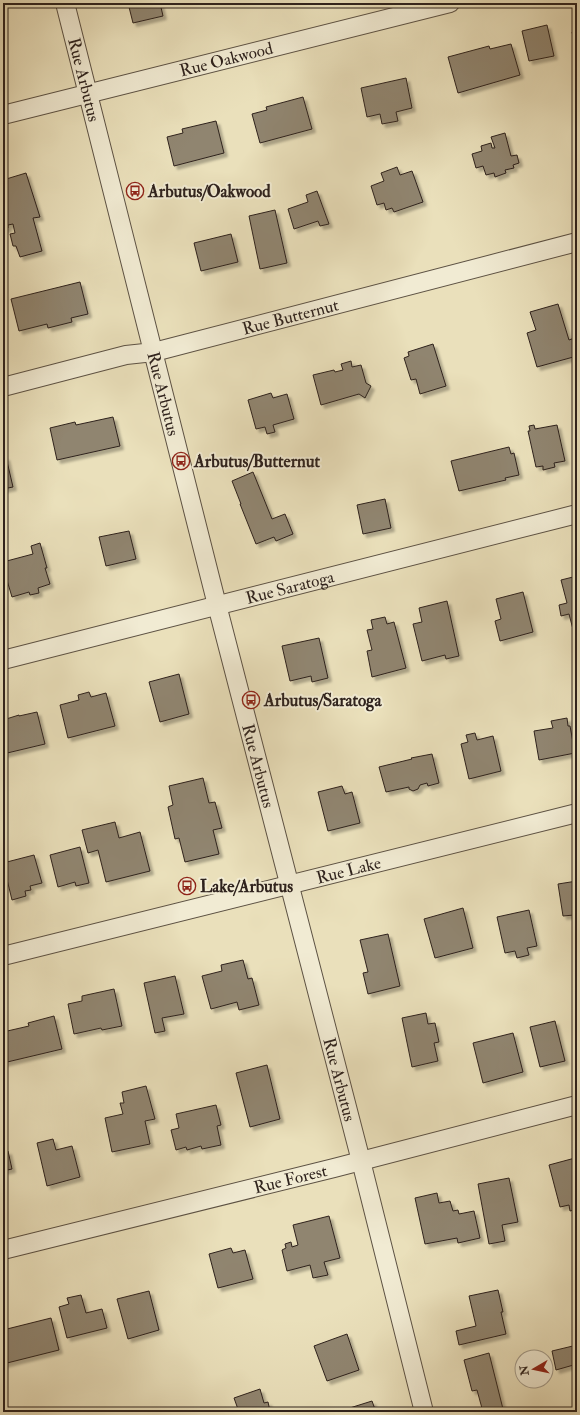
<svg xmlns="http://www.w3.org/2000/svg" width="580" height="1415" font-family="'IM FELL Double Pica',serif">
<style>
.building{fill:#90856f;stroke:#2e221d;filter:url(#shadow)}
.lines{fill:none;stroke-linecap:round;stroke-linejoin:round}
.street-casing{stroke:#5d5244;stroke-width:20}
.street{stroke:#f1ebd3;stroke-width:18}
.labels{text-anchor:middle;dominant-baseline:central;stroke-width:4;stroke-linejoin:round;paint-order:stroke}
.street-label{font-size:17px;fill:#2e221d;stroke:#f1ebd3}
.poi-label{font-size:17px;font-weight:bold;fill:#2e221d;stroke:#f1ebd3;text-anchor:start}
</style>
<defs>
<filter id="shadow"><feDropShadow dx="3.5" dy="3.5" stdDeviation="1" flood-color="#0004"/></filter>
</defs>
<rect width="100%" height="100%" fill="#eae0bb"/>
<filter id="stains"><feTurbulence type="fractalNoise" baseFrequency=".005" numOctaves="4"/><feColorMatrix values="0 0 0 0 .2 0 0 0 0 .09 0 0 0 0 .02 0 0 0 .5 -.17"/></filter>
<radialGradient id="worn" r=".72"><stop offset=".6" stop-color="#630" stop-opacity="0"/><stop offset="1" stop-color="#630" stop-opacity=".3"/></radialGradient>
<path class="building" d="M128,3H160L163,16L133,23Z
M547,25L554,56L529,61L522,31Z
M577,31V52L572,32Z
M511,44L520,75L458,93L448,57L489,46L490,49Z
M406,78L412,108L396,112L398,121L382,124L380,114L367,117L361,88Z
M303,97L312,129L260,143L252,114L267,110L266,107Z
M216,121L224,153L174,166L167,137L183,133L182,129Z
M505,133L511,156L517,155L519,163L513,165L514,168L505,170L506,173L495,177L494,173L486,175L483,166L476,168L472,154L482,151L481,146L491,143L492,148H495L491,137Z
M397,167L400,175L412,171L423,202L394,212L392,208L386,210L384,203L377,205L371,186L384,181L381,173Z
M26,173L40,217L33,218L42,251L20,257L16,246H13L10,234L15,233L13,224L8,225V228L3,230V180Z
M317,191L329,224L320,226L318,221L294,229L288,209L308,202L306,195Z
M275,210L287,263L260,269L249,216Z
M231,234L238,262L201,271L194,243Z
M80,282L88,314L71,318L72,322L48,328L47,324L19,331L11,299Z
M558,304L569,340L577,337V356L537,367L527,333L536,330L530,312Z
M433,344L446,386L420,394L416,379L411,380L404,358L409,356L408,352Z
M351,361L352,367L361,365L366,383L371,386L365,398L359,394L321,405L313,375L334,370L335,372L343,370L341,364Z
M271,393L273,398L287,394L294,419L273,425L275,432L267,434L265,427L256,429L248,400Z
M113,417L120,446L57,460L50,428L75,422L76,425Z
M534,425L535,429L557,425L565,461L554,463L555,467L543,470V466L536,467L528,431H530L529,426Z
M509,447L511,454L514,453L519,475L505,478L506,480L459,491L451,461Z
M6,457L13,487L3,489V458Z
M253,472L272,519L285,514L293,534L276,541L274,537L256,544L240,504H241L232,481Z
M385,499L391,528L363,534L357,505Z
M129,531L136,559L106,566L99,537Z
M40,543L47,568H45L50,584L38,588L39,593L30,595L29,592L12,597L3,567V562L33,554L31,546Z
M577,576V640L576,641L569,614L561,616L559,605L567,603L561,580Z
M523,592L533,632L500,641L495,621L501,619L496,599Z
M447,601L459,656L446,659L445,655L422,661L413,624L422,622L419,608Z
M385,617L387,624L394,622L406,668L372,677L367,651L372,650L367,630L373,629L371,620Z
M319,638L328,678L312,682L311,676L290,681L282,646Z
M179,674L189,714L160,722L149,682Z
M89,692L91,697L106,693L115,726L68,738L60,705L79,700L78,695Z
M37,712L45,744L3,754V720L19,715V716Z
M567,718L568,726H570L575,753L539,760L534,731L553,728L551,721Z
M475,733L477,740L493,736L501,771L469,779L461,744L468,742L466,735Z
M432,754L439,783L428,786L427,783L420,785L418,789L413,791L409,789V787L386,792L379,767L412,759L411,758Z
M203,778L209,803L215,802L222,828L213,830L219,854L185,862L179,838L175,839L168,807L173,805L169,786Z
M342,786L345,794L352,792L360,823L328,831L318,792Z
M115,822L119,838L140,832L150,871L106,882L98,850L88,853L82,830Z
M80,847L89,883L76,886L75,882L58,887L50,855Z
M34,855L42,883L30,886L31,890L25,891L26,896L12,900L3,863Z
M577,881V923H575L574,915L563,916L558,884Z
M463,908L473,948L435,958L424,919Z
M529,910L537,946L527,948L529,955L517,958L515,951L505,953L497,917Z
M388,934L400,986L368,994L363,973L368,972L360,940Z
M243,960L248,979L252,978L259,1005L239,1010L237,1002L211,1009L202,976L222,971L221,965Z
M175,976L184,1014L162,1018L165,1031L155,1033L144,983Z
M114,989L122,1026L102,1030L101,1028L74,1034L68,1004L82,1001V996Z
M426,1013L428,1024L435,1023L439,1042L434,1043L438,1061L412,1067L402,1018Z
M54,1016L62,1049L3,1063V1032L29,1026L28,1023Z
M555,1021L565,1061L540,1067L530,1027Z
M513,1033L523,1072L483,1083L473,1043Z
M267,1065L280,1119L250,1127L236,1073Z
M146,1086L155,1119L145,1121L150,1144L112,1152L105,1118L123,1114L120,1103H124L122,1092Z
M216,1105L221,1125L217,1126L221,1145L202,1149L201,1146L187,1150L186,1147L176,1150L171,1130L179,1128L176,1114Z
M53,1139L56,1150L72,1146L80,1177L47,1186L37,1143Z
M8,1151L12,1169L3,1171V1152Z
M575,1158L577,1166V1209L570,1211L569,1205L560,1207L549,1165Z
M509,1178L518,1222L502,1225L505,1241L489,1244L478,1184Z
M437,1193L439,1203L450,1201L453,1211L458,1210L459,1214L474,1211L480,1238L458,1243L457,1238L425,1244L415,1198Z
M329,1216L340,1258L324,1262L328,1275L313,1278L310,1265L287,1271L282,1250L286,1248L285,1244L291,1242L292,1247L298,1245L293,1225Z
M231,1248L233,1253L245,1250L253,1279L218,1288L209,1254Z
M498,1290L503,1312H501L506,1334L459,1345L456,1331L476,1326L469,1296Z
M149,1291L159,1330L128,1339L117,1299Z
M81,1295L86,1313L102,1309L107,1328L67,1338L59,1307L69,1304L67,1298Z
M51,1318L59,1350L3,1364V1330Z
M347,1334L359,1370L327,1381L314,1346Z
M577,1345V1364L556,1370L552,1351Z
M489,1353L503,1409L489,1412H483L477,1390L472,1391L464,1360Z
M260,1389L264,1403L268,1402L270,1411L267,1412H239L234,1398Z
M372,1401L376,1412H337Z"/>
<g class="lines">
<defs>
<g id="street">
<path id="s1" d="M65,3L217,605L361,1161L424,1412"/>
<path id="s2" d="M3,115L450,3"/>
<path id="s3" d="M3,387L126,355L154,352L577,242"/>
<path id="s4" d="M3,660L577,514"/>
<path id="s5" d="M3,956L577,813"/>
<path id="s6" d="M3,1250L334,1168L577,1105"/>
</g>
</defs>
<use href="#street" class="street-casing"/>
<use href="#street" class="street"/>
</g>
<defs>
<symbol id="bus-ring" viewBox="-11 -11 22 22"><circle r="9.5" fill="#f1ebd3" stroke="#8f2418" stroke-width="1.5"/><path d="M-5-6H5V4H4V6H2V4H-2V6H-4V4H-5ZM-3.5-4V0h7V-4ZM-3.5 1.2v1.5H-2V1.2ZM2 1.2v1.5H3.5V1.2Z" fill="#8f2418"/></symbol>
</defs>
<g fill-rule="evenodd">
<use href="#bus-ring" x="125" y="181" width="20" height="20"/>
<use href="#bus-ring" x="171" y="451" width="20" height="20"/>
<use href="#bus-ring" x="241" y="690" width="20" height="20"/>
<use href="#bus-ring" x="177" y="876" width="20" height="20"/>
</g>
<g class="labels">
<g class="street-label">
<text stroke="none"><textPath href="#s2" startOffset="230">Rue Oakwood</textPath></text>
<text stroke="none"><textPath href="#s1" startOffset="79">Rue Arbutus</textPath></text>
<text stroke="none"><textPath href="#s3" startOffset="296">Rue Butternut</textPath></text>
<text stroke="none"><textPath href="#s1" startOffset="403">Rue Arbutus</textPath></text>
<text stroke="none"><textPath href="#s4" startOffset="296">Rue Saratoga</textPath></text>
<text stroke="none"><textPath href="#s1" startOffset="787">Rue Arbutus</textPath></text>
<text stroke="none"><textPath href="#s5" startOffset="356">Rue Lake</textPath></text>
<text stroke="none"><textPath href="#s1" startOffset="1111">Rue Arbutus</textPath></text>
<text stroke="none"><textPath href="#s6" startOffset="296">Rue Forest</textPath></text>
</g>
<g class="poi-label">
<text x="148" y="191">Arbutus/Oakwood</text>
<text x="194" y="461">Arbutus/Butternut</text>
<text x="264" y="700">Arbutus/Saratoga</text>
<text x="200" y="886">Lake/Arbutus</text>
</g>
</g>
<rect width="580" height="1415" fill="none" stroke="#eae0bb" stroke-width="16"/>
<rect x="4" y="4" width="572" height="1407" fill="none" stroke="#2e221d" stroke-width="2"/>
<rect x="8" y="8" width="564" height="1399" fill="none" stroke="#2e221d"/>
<g transform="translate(534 1369) rotate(261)"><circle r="19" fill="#f1ebd3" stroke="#a39b8a"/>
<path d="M0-3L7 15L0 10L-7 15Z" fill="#8f2418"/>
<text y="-6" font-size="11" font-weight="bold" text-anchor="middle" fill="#2e221d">N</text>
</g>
<rect width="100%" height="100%" filter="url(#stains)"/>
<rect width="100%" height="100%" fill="url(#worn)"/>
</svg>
